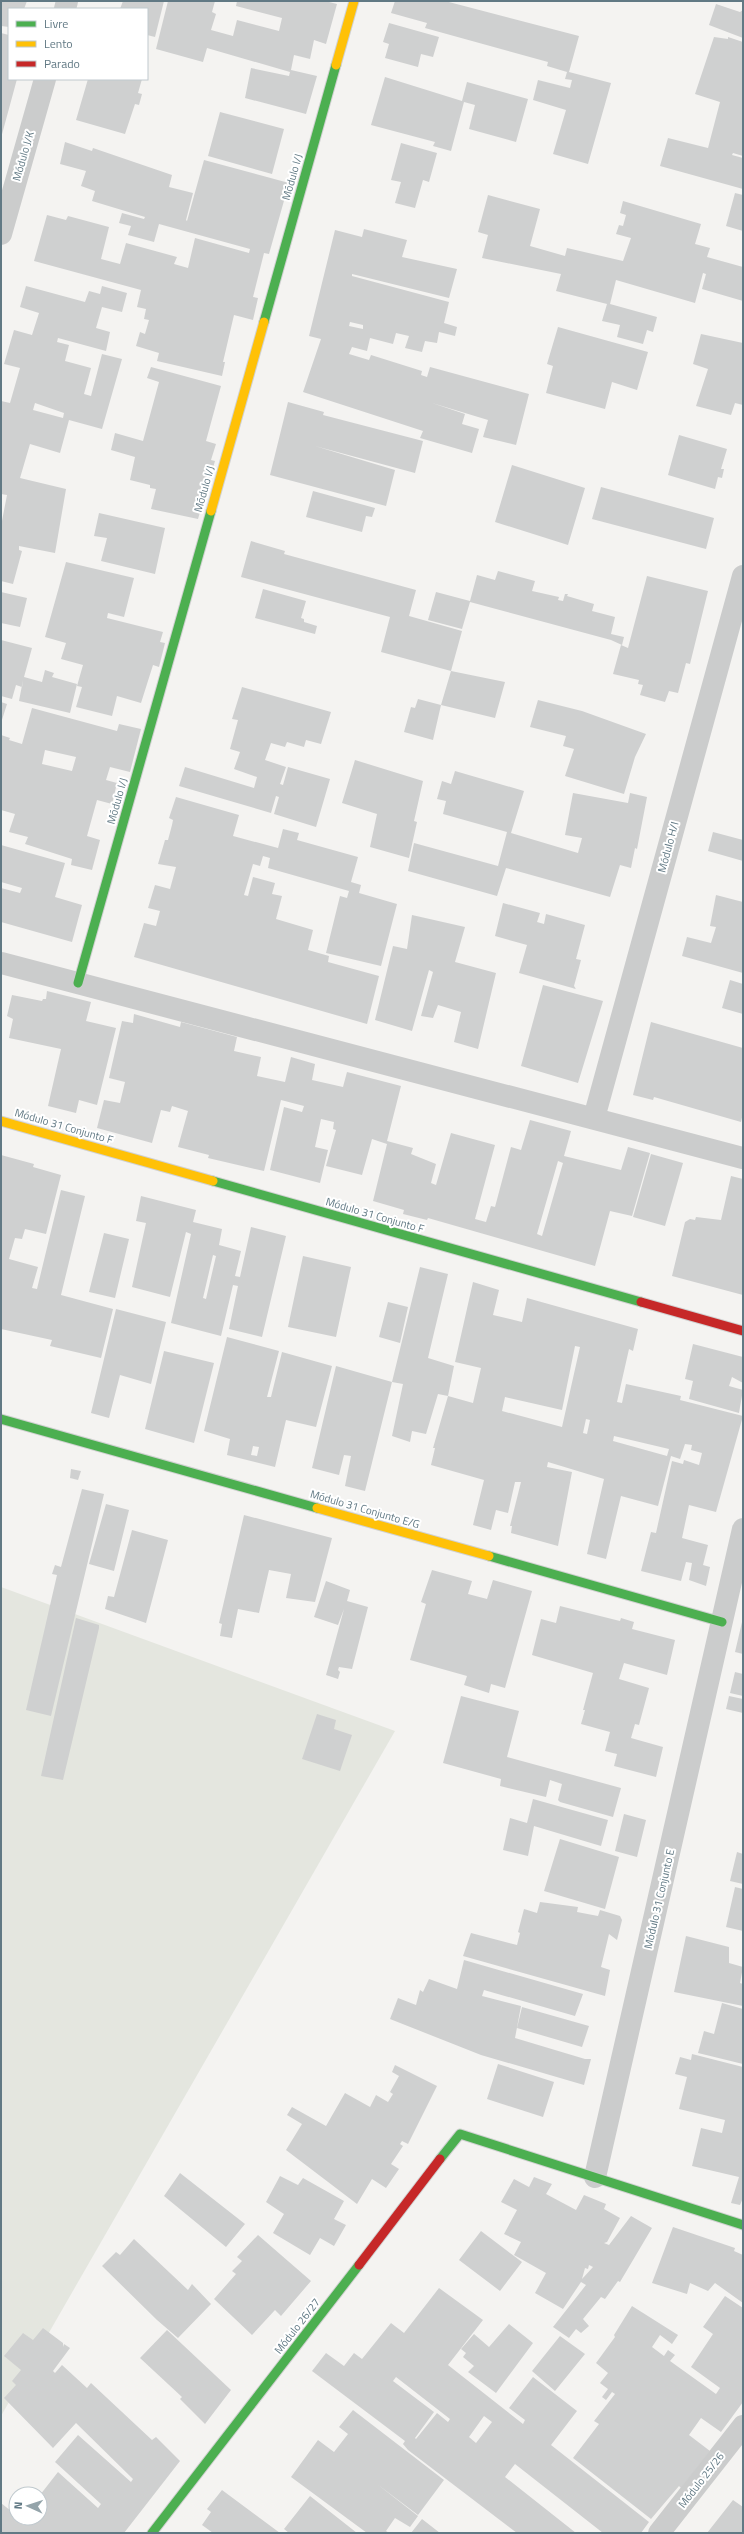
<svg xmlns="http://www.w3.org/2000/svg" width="744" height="2534" font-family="'Titillium Web',sans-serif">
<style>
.green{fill:#e4e6df}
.building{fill:#cfd0d0;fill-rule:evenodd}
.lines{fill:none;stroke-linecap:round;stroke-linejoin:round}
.fast-casing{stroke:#d0d1d1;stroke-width:11}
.slow-casing{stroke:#d0d1d1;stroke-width:11}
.jam-casing{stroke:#d0d1d1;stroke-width:11}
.street{stroke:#cbcccc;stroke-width:22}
.fast{stroke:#4caf50;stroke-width:9}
.slow{stroke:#ffc107;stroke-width:9}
.jam{stroke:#c62828;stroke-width:9}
.labels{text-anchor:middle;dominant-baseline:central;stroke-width:4;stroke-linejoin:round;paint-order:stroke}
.street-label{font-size:11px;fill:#617984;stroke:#fff}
</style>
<rect width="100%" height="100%" fill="#f4f3f1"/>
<path class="green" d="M1,1587L395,1731L1,2416Z"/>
<path class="building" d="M1,1H27L24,9H9V27L1,26Z
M123,1H164L155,37L147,35V9H120Z
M168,1H215L212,12L216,14L211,30L233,36L237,20L279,31L282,18L236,6L237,1H325L337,4L326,44L314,40L310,59L294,55L291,70L317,76L306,114L245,98L251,68L289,76L290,72L207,48L203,62L156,49Z
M395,1H445L579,36L569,72L611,83L588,164L553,154L566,110L533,100L538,80L570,88L572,80L565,79L567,72L547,66L548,62L425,28L427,23L391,13Z
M716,4L740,12L743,10V38L709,25Z
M389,23L439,37L433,57L421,54L418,67L385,58L389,44L383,42Z
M1,33L9,35V79H17L1,138Z
M714,37L728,39V37L743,42V156L733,153L732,155L743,158V189L660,166L668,138L708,148L720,102L695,94Z
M385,77L462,101L467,82L528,99L516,142L469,129L475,105L464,102L451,151L433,146L435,142L371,125Z
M88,79H142L138,93L142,94L139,105L135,104L125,134L76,120Z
M220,112L284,129L272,174L208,156Z
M65,142L92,151L93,148L172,175L169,187L193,193L186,220L187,221L204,160L289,183L269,254L264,253L253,297L258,298L253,320L234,315L223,362H225L222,376L157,361L159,353L136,346L140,332L145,334L149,320L144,319L146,309L137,307L141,290L34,261L47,215L66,220L68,216L109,227L101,259L120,264L126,243L177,257L174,264L188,268L195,238L249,253L250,249L159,224L154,242L128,235L131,226L119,223L122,213L144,219L145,217L92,201L95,191L81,186L86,171L60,164Z
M401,143L437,153L429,182L423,180L415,208L395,203L401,182L391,180Z
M735,193L743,195V231L726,226Z
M488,195L540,209L530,246L565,256L567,248L623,261L631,238L616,234L619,225L623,226L626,215L620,213L623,201L701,224L695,244L710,248L707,257L743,267V301L702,289L706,274L703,273L695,303L616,280L610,304L657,317L653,332L647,330L643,344L617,337L620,325L602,321L607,304L556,291L561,274L482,258L488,235L478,232Z
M364,229L407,240L402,257L457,269L449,298L352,274V276L449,302L444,323L457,327L455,336L439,332L437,343L425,341L422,352L405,348L409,336L396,333L393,344L370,338L367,351L352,347L349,354L369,360L371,355L422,371L421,375L427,377L430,367L529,394L516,445L483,437L488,420L432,403L465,414L462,424L479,429L472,453L420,438L423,431L303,392L321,339L309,336L335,230L362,237ZM350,322L363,325V329L349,326Z
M26,286L85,302L89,291L100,294L102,286L127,293L122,312L102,307L96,328L110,332L106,351L58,338L57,342L69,345L65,361L91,368L84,394L91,396L102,354L122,359L102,429L69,420L60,453L30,444L20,478L66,489L55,553L19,546V550L22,551L13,584L1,581V526L7,495L1,494V401L10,403L20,368L4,364L14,330L32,335L39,313L20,307ZM35,403L64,413L63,418L33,410Z
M558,327L648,352L637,390L612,382L605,409L546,393L553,366L547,364Z
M701,334L743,343V405L735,403L731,415L696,406L708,369L693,364Z
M151,367L221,386L206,441L216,444L211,460L215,461L198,519L151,509L156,489L150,488V485L130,480L135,457L111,450L115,433L143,441L159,382L147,378Z
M288,402L324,412L323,415L423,441L415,473L315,446L395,470L386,506L270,475Z
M679,435L727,449L721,469H724L722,478L718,477L715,489L668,475Z
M512,465L585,488L568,545L495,522Z
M601,487L714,518L706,549L592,519Z
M313,491L375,508L372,517L366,516L362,532L306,517Z
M99,513L165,528L155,574L101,561L107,538L94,536Z
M251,541L285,551L284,554L416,590L409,616L462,631L451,671L381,652L390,617L241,577Z
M66,562L134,578L124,617L108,613L107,618L163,632L160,642L165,643L159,667L153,665L141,703L117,696L112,716L76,707L82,687L77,686L83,665L61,659L66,643L45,637Z
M498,571L535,581L532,591L559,597L558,600L563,601L565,594H568L567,596L594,604L592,611L615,617L611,634L624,637L622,645L611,640L470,602L462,629L428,620L436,592L470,601L477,575L495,580Z
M647,576L708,591L690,664L686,663L678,693L669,691L665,702L640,695L643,685L638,684L639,680L613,674L621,645L628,648Z
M263,589L306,601L301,618L304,619V622L317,626L315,634L255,618Z
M1,592L27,598L20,627L1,623Z
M1,640L32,648L24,677L42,682L45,670L54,673L52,677L77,684L70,713L19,701L23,680L22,687L16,685L12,699L1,696Z
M451,671L505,682L495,718L441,705Z
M242,687L331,712L321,744L306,740L304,747L287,742L285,747L271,743L265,760L286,767L280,784L283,785L288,767L330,779L316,827L274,814L279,797L276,796L271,813L179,786L185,767L254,788L257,777L234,769L240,752L230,749L238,720L232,719Z
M418,699L441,705L433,740L404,732L411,707L415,708Z
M538,700L582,711L646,734L635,757L624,794L565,776L574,749L563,746L566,736L530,727Z
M1,702L7,704L1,723Z
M32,708L117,731L119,724L141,729L130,772L110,767L106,780L117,783L112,804L97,800L87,836L100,840L92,870L71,865L72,859L25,844L28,837L9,832L15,814L1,810V735L10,738L9,740L22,744ZM45,750L76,757L72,771L42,764Z
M355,760L423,781L414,821L417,822L409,858L370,847L377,814L342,803Z
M455,771L524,791L511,833L578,853L582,838L565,835L573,793L628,803L630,793L647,797L637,849L635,848L631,868L620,865L610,897L506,868L497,896L408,871L414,843L498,866L507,832L443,814L446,801L437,799L442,781L451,784Z
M176,797L239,815L233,836L278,848L283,829L299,833L297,840L358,857L351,882L361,885L359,893L397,904L381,966L326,953L340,896L347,898L349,891L268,868L270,858L263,856L260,866L253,864L244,895L248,896L253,877L275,883L272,894L282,896L276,919L313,930L308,950L329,956L328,962L379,976L367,1024L134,957L144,923L156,926L160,911L148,908L155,885L170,889L176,867L158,864L165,840H168L172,825L173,820L169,818Z
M713,832L743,840V861L708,851Z
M1,845L65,863L55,897L82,905L72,942L1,922V888L20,893L22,888L1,882Z
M716,895L743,902V973L682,956L687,937L711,943L716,927L710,926Z
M503,903L540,913L537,922L544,924L546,914L585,925L576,959L581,960L574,986L576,989L519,973L527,945L495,936Z
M412,915L465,927L455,962L496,973L478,1049L454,1042L461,1012L438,1005L433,1018L421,1016L433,972L429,970L412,1031L375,1020L393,946L407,949Z
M730,980L743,984V1014L722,1008Z
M543,985L603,1001L578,1083L521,1066Z
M47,991L91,1002L86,1021L116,1028L97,1105L79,1100L76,1113L48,1106L61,1049L9,1038L13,1019L7,1016L12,995L42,1001L43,999H46Z
M134,1014L180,1027L181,1022L237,1037L234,1051L261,1057L257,1076L285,1082L291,1057L315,1064L312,1080L343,1087L347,1072L401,1086L387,1141L413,1148L411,1154L436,1164L431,1183L436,1185L451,1133L495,1145L475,1219L486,1222L491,1206L495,1207L511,1147L521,1150L530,1120L571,1131L564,1156L621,1170L628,1147L650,1153L632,1216L610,1211L595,1266L428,1218L427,1220L403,1214L404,1210L373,1201L387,1144L372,1139L362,1175L326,1166L336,1130L333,1129L334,1122L321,1119L315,1147L328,1150L320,1183L270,1170L284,1107L302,1112L304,1106L281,1100L264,1171L208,1158L209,1155L178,1147L188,1111L172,1106L170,1112L161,1110L152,1143L97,1128L104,1100L120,1103L125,1082L109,1078L122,1021L133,1023ZM558,1161L563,1163L542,1236L537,1234Z
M651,1022L743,1048V1113L741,1122L654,1097L653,1100L633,1095Z
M651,1154L683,1163L665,1226L633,1217Z
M1,1155L34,1164L33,1167L61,1175L46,1234L25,1229L22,1239L15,1238L9,1259L38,1267L32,1288L37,1289L61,1190L85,1196L61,1295L113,1309L101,1358L50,1346L52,1340L1,1329Z
M731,1176L743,1179V1295L672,1276L685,1222L690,1219L695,1220L696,1217L721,1220Z
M141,1196L196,1210L193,1222L222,1229L219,1245L241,1251L235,1276L240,1277L251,1227L286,1236L262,1337L229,1329L238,1286L233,1285L221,1336L171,1323L191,1234L186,1232L170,1297L132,1287L146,1223L136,1221ZM213,1255L216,1256L206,1299L203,1298Z
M104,1233L129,1239L115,1298L89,1292Z
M303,1256L351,1267L336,1337L288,1327Z
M420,1267L448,1274L428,1358L454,1366L448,1396L473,1403L481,1368L455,1362L473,1282L499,1290L493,1315L522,1322L527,1298L638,1329L633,1351L629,1349L617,1402L622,1403L626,1384L681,1396L680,1400L743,1416L716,1512L689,1505L682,1538L708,1545L703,1565L710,1567L706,1586L689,1580L692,1563L686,1562L681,1581L641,1571L651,1532L656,1533L672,1461L683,1464L684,1460L699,1465L702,1453L691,1450L692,1445L685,1444L680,1459L671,1456L658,1506L621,1496L606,1559L587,1554L604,1479L548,1462L547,1467L572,1472L558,1546L511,1533L512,1526H510L521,1482H515L508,1513L496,1510L491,1530L473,1525L484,1480L431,1465L435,1448H433L448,1396L438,1394L426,1434L412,1431L410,1442L392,1436L403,1384L392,1382ZM575,1346L580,1347L562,1427L502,1411L505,1397L562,1410ZM586,1419L590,1420L587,1434L583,1433ZM614,1436L669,1449L667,1456L613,1441Z
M388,1302L408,1307L400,1343L379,1337Z
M116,1309L166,1322L151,1384L120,1375L109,1418L91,1413Z
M227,1337L279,1351L267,1397H271L282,1352L332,1366L316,1427L286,1420L275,1467L227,1455L230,1439L204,1431ZM253,1446L259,1447L257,1456L251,1455Z
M693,1344L743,1357V1383L732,1377L729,1386L743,1390L739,1413L689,1399L693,1381L685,1379Z
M164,1351L214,1363L194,1443L145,1429Z
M336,1366L392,1382L365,1491L345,1486L351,1456L344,1455L339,1475L312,1468Z
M71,1469L81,1471L78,1480L70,1478Z
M82,1489L104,1494L51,1716L26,1710L57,1575L52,1574L55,1565L61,1567Z
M106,1504L129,1510L114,1571L89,1564Z
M244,1515L332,1538L315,1602L286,1598L291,1574L269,1570L259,1613L238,1609L232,1638L220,1636L222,1624L219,1623Z
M132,1530L168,1540L146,1623L105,1609L108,1596L114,1597Z
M432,1570L472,1581L468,1594L487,1599L493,1580L532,1591L505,1688L491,1684L489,1693L464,1685L467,1676L410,1660L426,1604L421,1602Z
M326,1581L350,1590L347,1601L368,1607L352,1669L339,1667L338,1670L340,1672L338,1679L326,1675L344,1609L338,1625L314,1617Z
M560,1606L620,1621L621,1618L634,1622L632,1629L675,1640L667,1675L624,1663L619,1679L649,1688L639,1725L635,1724L631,1738L663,1747L656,1777L614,1766L617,1754L605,1751L610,1732L581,1724L585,1710H583L593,1673L532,1655L541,1619L556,1623Z
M76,1618L99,1625V1628L63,1780L41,1776Z
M742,1622H743V1654L735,1652Z
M735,1672L743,1674V1696L730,1693Z
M461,1696L519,1711L507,1757L621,1788L613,1817L560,1802L558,1800L562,1784L550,1780L546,1797L500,1786L501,1779L443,1763Z
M729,1696L743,1699V1713L726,1709Z
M317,1714L336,1720L334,1729L352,1735L340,1771L302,1759Z
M533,1799L608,1820L601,1846L534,1826L528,1856L503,1850L510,1818L527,1823Z
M624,1814L646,1820L637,1857L615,1851Z
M560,1839L619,1857L605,1909L544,1891Z
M737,1852L743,1854V1884L730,1881Z
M735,1887L743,1889V1931L726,1927Z
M540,1902L578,1907L577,1912L598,1916L600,1910L620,1916L622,1920L617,1940L609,1934L601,1967L610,1970L605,1996L463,1956L471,1933L517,1945L520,1933L518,1932L524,1909L537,1913Z
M686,1936L729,1947V1963L743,1967L740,1983L743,1984V2006L674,1992Z
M464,1960L583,1994L575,2016L484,1990L482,1996L521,2006L515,2038L585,2059H591L584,2085L481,2055L390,2019L398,1998L416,2005L420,1990L423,1992L429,1979L457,1989Z
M722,2003L743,2009V2064L698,2053L704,2031L714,2034Z
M522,2007L589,2026L582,2047L517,2028Z
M692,2054L743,2067V2198L740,2205L731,2203L739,2177L692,2166L701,2128L722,2133L725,2120L679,2109L687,2077L675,2074L680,2057L691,2060Z
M498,2064L554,2082L543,2117L487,2099Z
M395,2065L437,2086L408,2144L402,2141L400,2144L403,2146L391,2164L399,2169L386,2188L372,2179L357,2204L286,2150L302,2124L287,2115L292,2107L326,2126L345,2093L370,2107L376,2095L388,2102L393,2094L390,2092L399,2076L392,2072Z
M180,2173L245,2224L226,2247L164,2196Z
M280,2176L298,2185L303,2178L344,2201L334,2219L346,2225L334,2246L320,2238L310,2255L273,2233L284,2214L266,2202Z
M534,2177L552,2184L546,2194L576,2210L584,2195L606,2204L604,2209L620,2218L607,2242L604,2243L609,2245L631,2216L652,2228L620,2282L618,2281L605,2299L601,2297L583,2319L589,2326L581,2333L576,2329L569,2338L553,2327L586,2285L581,2282L563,2309L535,2293L546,2273L514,2255L521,2242L504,2234L517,2210L501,2202L514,2179L529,2187ZM589,2265L593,2267L582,2279L585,2268L588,2269Z
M673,2227L735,2248L734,2251L743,2255V2303L715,2283L708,2291L690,2283L687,2294L652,2283Z
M481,2231L522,2262L500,2291L459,2260Z
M258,2235L311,2281L281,2316L275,2310L252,2335L214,2299L236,2274L232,2271L242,2261L237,2257Z
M134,2239L188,2290L192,2284L211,2304L178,2338L157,2320L102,2266L116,2252L120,2255Z
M439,2288L483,2320L448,2365L523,2424L525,2420L509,2408L533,2377L577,2411L551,2445L649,2522L641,2533H603L515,2464L505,2477L576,2533H517L408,2450L403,2444L405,2441L312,2371L326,2353L344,2366L354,2353L362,2359L391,2323L404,2333ZM396,2377L450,2419L448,2422L437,2413L416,2439L415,2438L434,2412L393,2381ZM484,2416L492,2422L476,2443L469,2437Z
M725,2296L743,2308V2402L721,2432L701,2418L689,2435L710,2451L681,2488L679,2486L651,2519L573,2458L599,2424L594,2421L615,2394L612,2392L606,2400L602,2397L608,2389L600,2383L608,2373L596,2363L615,2337L614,2335L632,2306L678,2335L672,2344L660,2335L652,2347L664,2356L668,2350L675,2355L670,2361L716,2394L720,2388L691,2367L713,2334L703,2327Z
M509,2324L533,2343L496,2393L468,2372L474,2366L463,2357L466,2353L461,2349L474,2334L489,2347Z
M43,2328L63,2343V2347L64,2344L70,2348L53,2371L55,2373L62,2365L87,2388L91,2383L152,2440L156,2437L180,2461L124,2533H1V2503L16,2515V2518H40V2495L58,2472L98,2508L101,2504L55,2462L78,2435L131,2482L133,2479L76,2423L53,2448L4,2398L16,2385L12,2381L21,2370L4,2356L23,2333L33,2340Z
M167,2330L231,2390L205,2424L180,2399L182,2397L140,2358Z
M560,2336L585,2354L555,2391L532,2371Z
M353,2410L444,2480L418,2515L377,2484L418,2516L410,2527L395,2518L386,2531L389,2533H367L291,2477L318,2440L334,2452L348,2434L339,2427Z
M222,2490L280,2533H213L202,2525L211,2512L207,2509Z
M310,2496L357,2533H289L284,2529Z
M733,2500L743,2507V2533H707Z
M422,2519L440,2533H411Z"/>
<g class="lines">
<defs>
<path id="fast" d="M264,322L336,65
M78,983L211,511
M213,1181L641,1302
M1,1419L317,1508
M489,1556L722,1622
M440,2159L460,2134L743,2225
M152,2533L359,2265"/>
<path id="slow" d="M336,65L354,1
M211,511L264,322
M1,1121L213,1181
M317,1508L489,1556"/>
<path id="jam" d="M641,1302L743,1331
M359,2265L440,2159"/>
</defs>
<use href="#fast" class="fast-casing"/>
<use href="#slow" class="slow-casing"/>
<use href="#jam" class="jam-casing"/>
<path class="street" d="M65,9L67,1
M1,234L45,79
M1,963L743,1158
M594,1118L743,576
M595,2177L743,1529
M659,2533L743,2426"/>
<use href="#fast" class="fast"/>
<use href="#slow" class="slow"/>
<use href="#jam" class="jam"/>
</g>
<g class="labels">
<g class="street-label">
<text transform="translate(23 156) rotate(-74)">Módulo J/K</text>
<text transform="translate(292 177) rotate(-74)">Módulo I/J</text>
<text transform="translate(204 489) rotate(-74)">Módulo I/J</text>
<text transform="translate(117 801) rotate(-74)">Módulo I/J</text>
<text transform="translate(668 847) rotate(-75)">Módulo H/I</text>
<text transform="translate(64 1126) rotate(16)">Módulo 31 Conjunto F</text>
<text transform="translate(375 1215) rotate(16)">Módulo 31 Conjunto F</text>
<text transform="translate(365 1509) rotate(16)">Módulo 31 Conjunto E/G</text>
<text transform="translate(659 1899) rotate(-77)">Módulo 31 Conjunto E</text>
<text transform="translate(297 2326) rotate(-52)">Módulo 26/27</text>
<text transform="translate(701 2480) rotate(-52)">Módulo 25/26</text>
</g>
</g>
<rect width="744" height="2534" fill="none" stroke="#617984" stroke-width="4"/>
<rect x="8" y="8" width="140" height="72" fill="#ffffff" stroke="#c0c9ce"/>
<rect x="16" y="21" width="20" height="6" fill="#4caf50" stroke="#c0c9ce"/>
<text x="44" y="28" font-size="12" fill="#617984">Livre</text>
<rect x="16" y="41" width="20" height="6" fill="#ffc107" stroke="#c0c9ce"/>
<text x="44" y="48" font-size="12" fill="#617984">Lento</text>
<rect x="16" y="61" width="20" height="6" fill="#c62828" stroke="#c0c9ce"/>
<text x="44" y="68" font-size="12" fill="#617984">Parado</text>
<g transform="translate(28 2506) rotate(273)"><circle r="19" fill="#ffffff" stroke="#c0c9ce"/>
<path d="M0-3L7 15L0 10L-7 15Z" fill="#94a4aa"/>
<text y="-6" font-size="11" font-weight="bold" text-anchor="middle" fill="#617984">N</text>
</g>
</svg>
